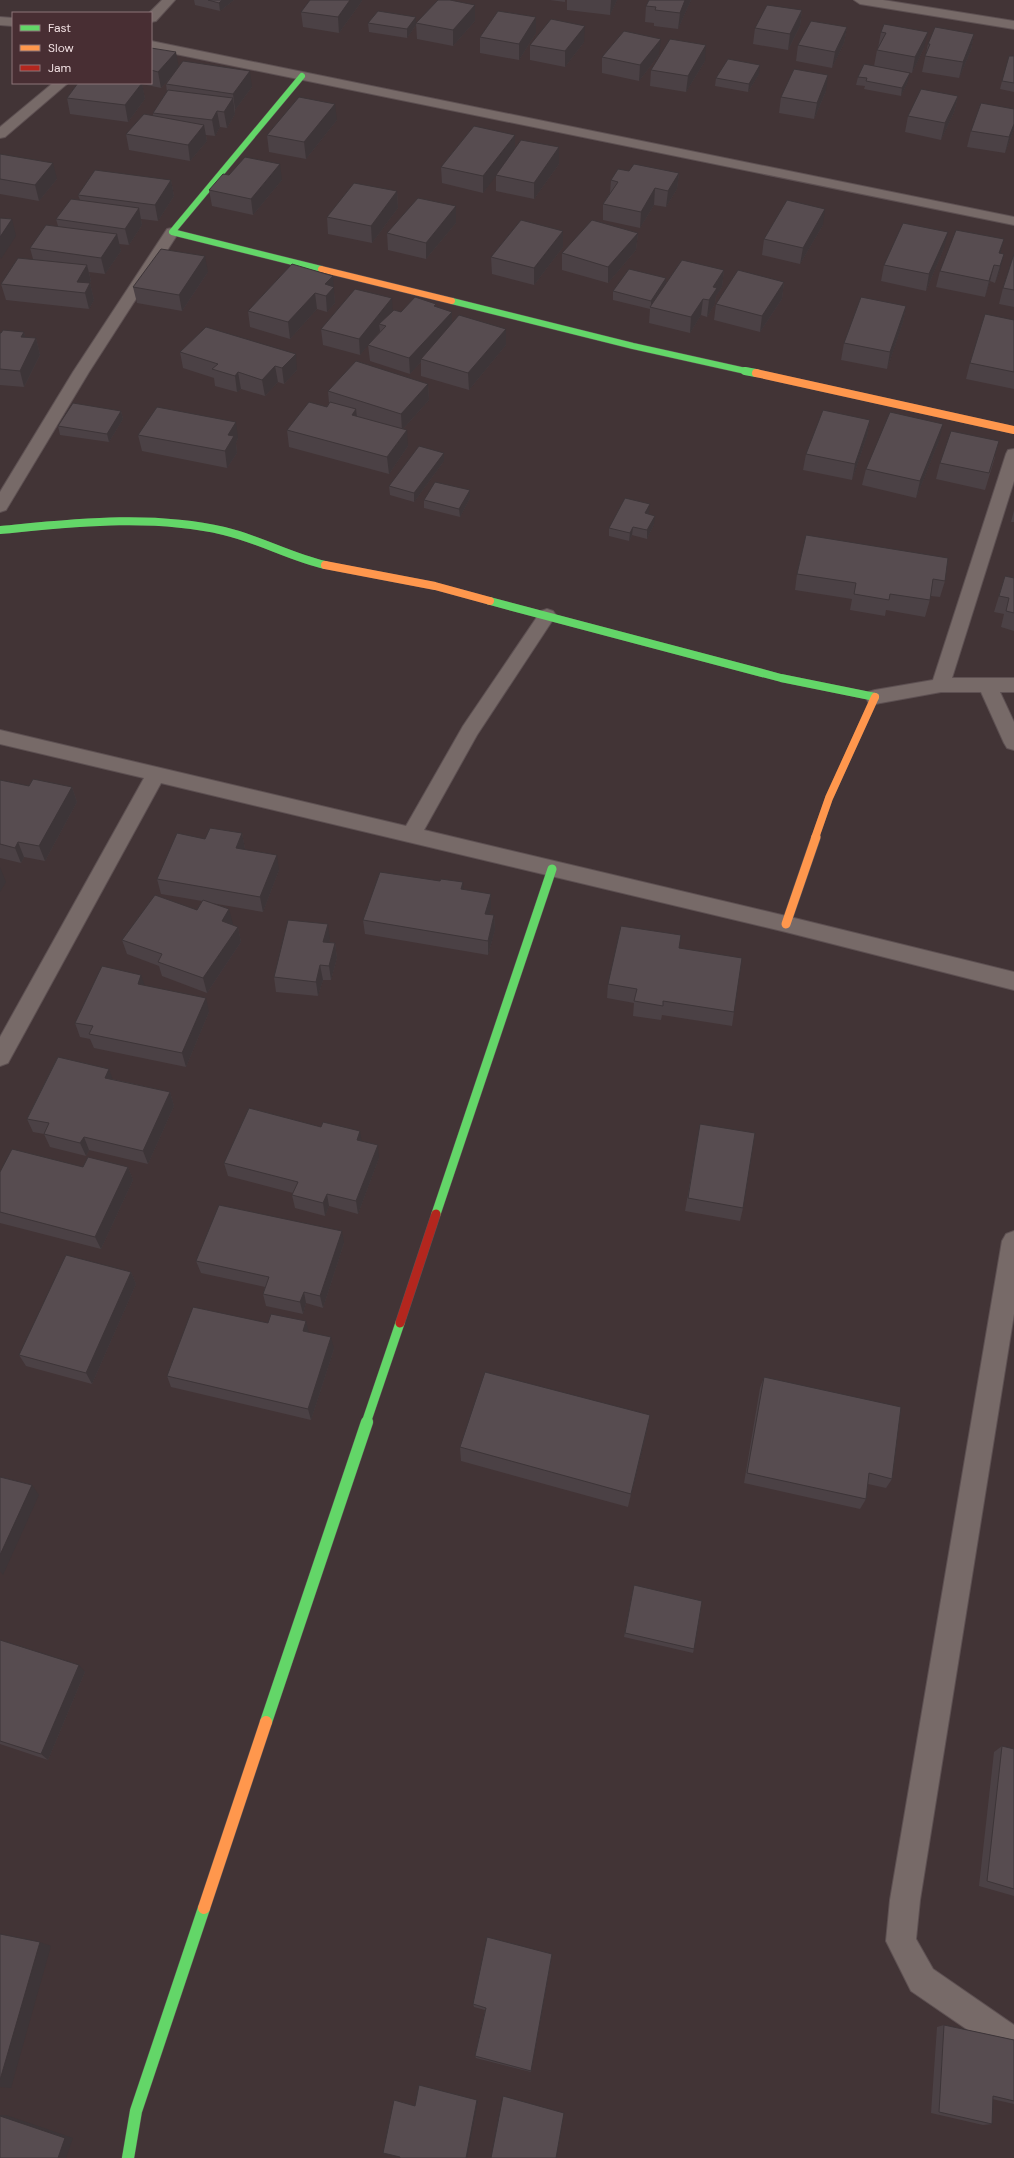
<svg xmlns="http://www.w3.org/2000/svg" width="1014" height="2158" font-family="'DM Sans',sans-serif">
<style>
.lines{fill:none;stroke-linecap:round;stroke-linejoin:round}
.street-casing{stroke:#5d5052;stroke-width:2}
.fast-far3-casing{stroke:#5d5052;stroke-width:7}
.fast-far2-casing{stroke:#5d5052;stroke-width:8}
.fast-far1-casing{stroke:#5d5052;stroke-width:10}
.fast-casing{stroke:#5d5052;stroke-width:13}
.slow-far3-casing{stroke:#5d5052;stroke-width:7}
.slow-far2-casing{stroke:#5d5052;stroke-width:8}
.slow-far1-casing{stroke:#5d5052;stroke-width:10}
.slow-casing{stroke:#5d5052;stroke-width:13}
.jam-casing{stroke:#5d5052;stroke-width:10}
.street{fill:#776a68;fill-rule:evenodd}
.fast-far3{stroke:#63d668;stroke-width:6}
.fast-far2{stroke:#63d668;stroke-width:8}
.fast-far1{stroke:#63d668;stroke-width:9}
.fast{stroke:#63d668;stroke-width:12}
.slow-far3{stroke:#ff974d;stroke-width:6}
.slow-far2{stroke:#ff974d;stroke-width:8}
.slow-far1{stroke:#ff974d;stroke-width:9}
.slow{stroke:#ff974d;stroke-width:12}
.jam{stroke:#b3261e;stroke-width:9}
.wall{fill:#4b4145;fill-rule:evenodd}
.shaded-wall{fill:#3d3538}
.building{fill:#574c50;stroke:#3d3538}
</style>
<rect width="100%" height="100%" fill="#423436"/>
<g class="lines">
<defs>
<path id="street" d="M162,0H175L156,21L151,22V13H149Z
M854,0H883L1014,21V29L860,4Z
M0,17L13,18V26L0,25Z
M151,41L1014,217V225L151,49Z
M53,83H68L5,137L0,138V127Z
M172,228L177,229L179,232L89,372L6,510L0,512V492L73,372L165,232L167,229Z
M1014,449V481L952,678H1014V692H1000L1014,722V750L1007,748L1004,743L981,692H941L875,704L868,702L866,697L868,692L875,690L933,680L1006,454L1008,450Z
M547,609L553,611L556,615L477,735L424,830L786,916L1014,972V990L786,932L161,783L8,1063L0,1066V1037L144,778L0,744V730L406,826L463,726L541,611Z
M1014,1231V1314L920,1900L916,1939L933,1969L1014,2025V2058L1003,2054L911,1991L886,1941L890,1900L1002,1241L1006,1234Z"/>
<path id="fast-far3" d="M302,76L172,232L321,269
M452,301L633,346L750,372"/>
<path id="fast-far2" d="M745,371L756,373
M0,530C74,523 151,514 224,531C259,539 290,557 325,565
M490,601L781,678L875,697"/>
<path id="fast-far1" d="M436,1214L552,869
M366,1423L400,1323"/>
<path id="fast" d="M266,1722L367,1422
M128,2158L136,2111L204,1908"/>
<path id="slow-far3" d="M321,269L452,301"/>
<path id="slow-far2" d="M756,373L1014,430
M325,565L435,586L490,601
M815,838L829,798L875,697"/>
<path id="slow-far1" d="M786,924L816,837"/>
<path id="slow" d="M204,1908L266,1722"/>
<path id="jam" d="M400,1323L436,1214"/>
</defs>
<use href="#street" class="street-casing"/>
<use href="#fast-far3" class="fast-far3-casing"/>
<use href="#fast-far2" class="fast-far2-casing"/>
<use href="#fast-far1" class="fast-far1-casing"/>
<use href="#fast" class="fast-casing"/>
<use href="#slow-far3" class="slow-far3-casing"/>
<use href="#slow-far2" class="slow-far2-casing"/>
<use href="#slow-far1" class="slow-far1-casing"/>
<use href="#slow" class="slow-casing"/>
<use href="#jam" class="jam-casing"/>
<use href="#street" class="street"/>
<use href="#fast-far3" class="fast-far3"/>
<use href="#fast-far2" class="fast-far2"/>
<use href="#fast-far1" class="fast-far1"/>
<use href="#fast" class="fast"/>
<use href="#slow-far3" class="slow-far3"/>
<use href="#slow-far2" class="slow-far2"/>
<use href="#slow-far1" class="slow-far1"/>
<use href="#slow" class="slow"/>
<use href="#jam" class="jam"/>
</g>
<path class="wall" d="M194,0H234L220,11L195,5Z
M310,0H362V1L339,33L303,27L301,12Z
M550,0H565V2Z
M567,0H617L610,15L567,10Z
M649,0H691L678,29L654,26V23L645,22L646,6Z
M475,5V21L453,46L417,39L416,23Z
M802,10L800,26L788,50L753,44L755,28Z
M368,23L416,25L407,38L369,32Z
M884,24L924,48L912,73L874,66L877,50L878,48L881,32Z
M847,27L844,43L832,68L796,61L798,45Z
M536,33L519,60L480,53V37Z
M974,34L971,50L959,78L922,72L928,44Z
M584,42L565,67L530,60V45Z
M151,48L179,67L252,87L235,110V114L227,128L220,127L215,136L206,135L207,141L190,161L129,150L126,134L153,116V113L167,92L166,84L173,75L161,88L142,84L145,99L128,122L70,114L67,98L78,83H151Z
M659,55L639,81L602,73V57Z
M1014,56V92L1000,89L1002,81Z
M705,61L686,92L650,86L651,70Z
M759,74L748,92L715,86L716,78Z
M858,77L908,81L901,96L864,89L865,86L856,85Z
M826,91L814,119L779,113L781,97Z
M958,96L954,112L941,140L905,132L908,116Z
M337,120L306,159L269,152L267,135Z
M1014,129L1005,153L967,147L971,131Z
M515,135V149L559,147V164L534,199L496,191V175L483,193L442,183L441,167Z
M0,154L57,179L39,201L0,194Z
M629,171L679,173L677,189L666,207L654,205L640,228L603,220V204L610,193L611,180Z
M229,175L282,180L253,215L212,206L209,190Z
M171,180L174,196L158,221L141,219L142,225L129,245L119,244L121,251L105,274L89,272L91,281L90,283L94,300L89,309L6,300L1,284L33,259L30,248L58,226L56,219L80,200L78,195Z
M397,191L398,208L372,243L328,234L327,217Z
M456,206V223L426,259L388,250L387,233Z
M823,225L800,264L762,255L764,239Z
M563,231V247L534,285L492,274L491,257Z
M638,233L636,250L608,283L562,270V253Z
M1004,239L1000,253V270L995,283L990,281L985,297L936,287L940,271Z
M944,248L926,291L881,281L884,265Z
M1014,254V307L999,304L1003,288Z
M292,264L334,292L335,303L327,312L317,309L290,339L250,327L248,311Z
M724,270L722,287L716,296L715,304L707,317L701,315L690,333L649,323L650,309L613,300V291L666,283Z
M208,272L182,311L137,303L133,287Z
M784,282L782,299L760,332L714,320L716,304Z
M906,306L903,322L887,369L841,360L844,343Z
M393,311L401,312H452V323L506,345L469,390L421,376V362L410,374L370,361L368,345L360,355L323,345L321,329ZM380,331V332L371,342Z
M1014,320V389L966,379L970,363Z
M206,327L297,370L284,384L278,382L265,396L241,389L237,392L215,386L214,378L183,368L180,352Z
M24,332L25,337L36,338L40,355L24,387L0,385V333Z
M428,384L429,400L403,429L408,446L389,474L289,447L287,430L327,407L329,403L328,391Z
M121,411L123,419L109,442L60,435L58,426Z
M870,420L867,436L852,480L803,470L806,454Z
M138,435L238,438L236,443L237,453L227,468L142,451Z
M939,441L916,498L862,485L866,469Z
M995,457L985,490L936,479L940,463Z
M444,461L414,502L390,495L389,486Z
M470,498L460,517L424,508V500Z
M1014,510V522H1011Z
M649,513L648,514L654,524L647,539L632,535L629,541L609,536V528Z
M806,535L945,581L940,597L931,596L925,617L886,610L885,616L850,610L852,599L795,590L797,574Z
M1005,576L1014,578V631L1001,627L1004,614L994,612Z
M0,780L29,786L72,787L77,802L45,861L24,857L21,863L0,858Z
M242,833L245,849V850L279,870L263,912L211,903L233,924L232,925L238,927L241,942L207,993L162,976L159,966L127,954L122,940L197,910L202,901L161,894L157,879L205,839Z
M440,881L463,882V890L491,894V909L489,914L494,915L495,930L488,955L365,934L363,920Z
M330,939L329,942L335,943L337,958L331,980H323L318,996L276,992L274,977Z
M679,949L734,1012L732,1026L662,1015L661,1020L633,1016L634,1003L607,998L608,984Z
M144,985L209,1012L186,1067L94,1048L90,1039L80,1037L75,1023Z
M112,1079L170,1092L174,1106L148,1164L89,1150L86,1156L50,1147L44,1134L33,1132L27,1119Z
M698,1137L743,1208L740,1221L685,1211Z
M362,1141L379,1158L358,1214L329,1206L325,1216L295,1208L292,1195L293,1193L228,1176L224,1163Z
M83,1167H128L133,1180L101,1249L0,1223V1172Z
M344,1243L323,1308L306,1303L303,1314L266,1306L263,1294L265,1287L201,1273L196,1261Z
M131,1272L136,1284L92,1384L26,1366L19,1355Z
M268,1323L309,1332L334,1349L311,1420L171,1387L167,1376Z
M764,1377L892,1479L886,1488L868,1484L866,1499L860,1509L744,1483L760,1388Z
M647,1430L628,1507L461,1461L460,1447Z
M634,1585L694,1649L693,1653L624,1637Z
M0,1640L85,1672L48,1760L0,1744Z
M1002,1746L1014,1749V1896L979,1886L994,1752Z
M552,1954L531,2072L476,2058L475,2056L485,2010L474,2007L473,2004Z
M944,2025L1014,2040V2104L992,2099V2124L983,2125L931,2113L937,2027Z"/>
<path class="shaded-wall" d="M222,0H234L220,11L219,3Z
M350,0H362V1L339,33L338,17Z
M611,0H617L610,15Z
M685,0H691L678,29L680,13Z
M475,5V21L453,46V30Z
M802,10L800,26L788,50L790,34Z
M416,17V25L407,38V29Z
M536,17V33L519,60V44Z
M585,26L584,42L565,67V51Z
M847,27L844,43L832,68L835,52Z
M928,32L924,48L912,73L915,57Z
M974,34L971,50L959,78L963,62Z
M661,39L659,55L639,81L640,65Z
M706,45L705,61L686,92L688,76Z
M176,52L179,68L161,88L158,72Z
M760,65L759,74L748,92L749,84Z
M250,71L252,87L235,110L233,94Z
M910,73L908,81L901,96L902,88Z
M828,75L826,91L814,119L817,103Z
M142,83L145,99L128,122L125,105Z
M958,96L954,112L941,140L945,123Z
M233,98L235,114L227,128L224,112Z
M335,104L337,120L306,159L304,142Z
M217,111L220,127L215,136L212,120Z
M1014,124V129L1005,153L1009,137Z
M204,125L207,141L190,161L188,145Z
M515,135V151L483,193V176Z
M559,147V164L534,199V183Z
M53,163L57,179L39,201L35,185Z
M280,164L282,180L253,215L251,199Z
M679,173L677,189L666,207L668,191Z
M171,180L174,196L158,221L155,205Z
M655,188L654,205L640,228L641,212Z
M397,191L398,208L372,243L371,226Z
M456,206V223L426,259V243Z
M139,208L142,225L129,245L125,229Z
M825,209L823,225L800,264L803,248Z
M12,219L16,236L1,259L0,256V237Z
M563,231V247L534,285V268Z
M948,232L944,248L926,291L929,274Z
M638,233L636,250L608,283V267Z
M117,234L121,251L105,274L101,258Z
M1004,239L1000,255L999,253Z
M1004,254L1000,270L995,283L1000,266Z
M205,256L208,272L182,311L179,295Z
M87,265L91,281L84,293L77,282Z
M994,265L990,281L985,297L989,281Z
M724,270L722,287L716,296L715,304L707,317L709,300L713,287Z
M333,276L335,303L327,312L325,284Z
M666,278V286L651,307V301Z
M784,282L782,299L760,332L762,316Z
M90,283L94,300L89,309L85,293Z
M315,293L317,309L290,339L288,322Z
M392,298L393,315L379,324L380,331L360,355L359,339Z
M703,299L701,315L690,333L691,317Z
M906,306L903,322L887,369L890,352Z
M452,312V328L421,359V362L410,374L409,358Z
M506,329V345L469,390L468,373Z
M24,332L28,349L21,337Z
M36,338L40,355L24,387L20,371Z
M296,354L297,370L284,384L282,368Z
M275,366L278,382L265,396L262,380Z
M238,372L241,389L237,392L235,376Z
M428,384L429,400L402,430L401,414Z
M356,409L358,426L352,415Z
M121,411L123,419L109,442L107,434Z
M870,420L867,436L852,480L855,464Z
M236,422L238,438L236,443L237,453L227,468L225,451L228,435Z
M943,424L939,441L916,498L920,481Z
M407,430L408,446L389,474L387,457Z
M444,453V461L414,502V493Z
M470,490V498L460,517L459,509Z
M650,504L649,513L644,522L645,513Z
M655,516L654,524L647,539V530Z
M633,527L632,535L629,541L630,533Z
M72,787L77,802L45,861L39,846Z
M242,833L245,849L240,863L236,848Z
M18,842L24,857L21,863L15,848Z
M277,855L279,870L263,912L260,897Z
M0,867L6,882L0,892Z
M463,882L464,897L461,889Z
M491,894V909L485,928V914Z
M229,909L233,924L225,935L222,921Z
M494,915L495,930L488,955V941Z
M328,924L330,939L326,956L323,942Z
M238,927L241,942L207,993L203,978Z
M335,943L337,958L331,980L329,966Z
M320,965L323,980L318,996L316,982Z
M141,975L146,989L138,984Z
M206,998L209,1012L186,1067L182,1053Z
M109,1069L114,1083L105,1078Z
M170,1092L174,1106L148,1164L143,1151Z
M360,1131L362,1144L357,1140Z
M84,1137L89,1150L86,1156L80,1143Z
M378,1145L379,1158L358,1214L356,1201Z
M128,1167L133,1180L101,1249L95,1237Z
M327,1194L329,1206L325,1216L323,1203Z
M342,1231L344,1243L323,1308L320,1296Z
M131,1272L136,1284L92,1384L86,1373Z
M304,1292L306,1303L303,1314L300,1302Z
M306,1321L309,1333L303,1331Z
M331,1337L334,1349L311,1420L308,1409Z
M650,1415L647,1430L628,1507L631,1494Z
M32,1485L39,1495L3,1575L0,1571V1555Z
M79,1665L85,1672L48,1760L41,1754Z
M40,1942L51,1946L11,2088L0,2087V2080Z
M477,2100L478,2101L467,2158H466Z
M0,2115H6L73,2138L66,2158H58L0,2116Z"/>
<path class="building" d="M208,0H222L219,3Z
M310,0H350L338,17L301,12Z
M438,0H450L475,5L453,30L416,23Z
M649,0H685L680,13L655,10L656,7L646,6Z
M767,5L802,10L790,34L755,28Z
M378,11L416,17L407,29L368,23Z
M498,11L536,17L519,44L480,37Z
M551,19L585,26L565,51L530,45Z
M811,21L847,27L835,52L798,45Z
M884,24L928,32L915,57L877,50L886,33L881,32Z
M935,27L974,34L963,62L925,56L930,44H928Z
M624,31L661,39L640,65L602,57Z
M670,39L706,45L688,76L651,70Z
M151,48L176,52L158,72L151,70Z
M1009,56H1014V83L1002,81Z
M728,59L760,65L749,84L716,78Z
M183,61L250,71L233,94L166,84Z
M864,64L910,73L902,88L866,81L867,78L858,77Z
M794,69L828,75L817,103L781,97Z
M78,83H142L125,105L67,98Z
M921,89L958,96L945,123L908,116Z
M168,90L233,98L224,112L217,111L212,120L153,113Z
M299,97L335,104L304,142L267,135Z
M981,103L1014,109V124L1009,137L971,131Z
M144,114L204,125L188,145L126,134Z
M474,126L515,135L483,176L441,167Z
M521,140L559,147L534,183L496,175Z
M0,154L53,163L35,185L0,179Z
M245,157L280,164L251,199L209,190L223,174L229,175Z
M634,164L679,173L668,191L655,188L641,212L603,204L618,182L611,180L618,169L629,171Z
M95,170L171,180L155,205L78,195Z
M354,183L397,191L371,226L327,217Z
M418,198L456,206L426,243L387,233Z
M71,199L139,208L125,229L56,219Z
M787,200L825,209L803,248L764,239Z
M0,218L12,219L0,237Z
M521,220L563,231L534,268L491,257Z
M592,220L638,233L608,267L562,253Z
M903,223L948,232L929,274L884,265Z
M46,225L117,234L101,258L30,248Z
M956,230L1004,239L999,253L1004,254L1000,266L994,265L989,281L940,271Z
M161,249L205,256L179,295L133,287Z
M1014,254V290L1003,288Z
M18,258L87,265L77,282L90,283L85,293L1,284Z
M682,260L724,270L713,287L717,288L709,300L703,299L691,317L650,307Z
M292,264L333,276L325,284L334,287L326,296L315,293L288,322L248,311Z
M629,269L666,278L651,301L613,291Z
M738,270L784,282L762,316L716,304Z
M355,289L392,298L359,339L321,329Z
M415,297L436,304L434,306L452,312L409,358L368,345L386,326L379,324L394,310L401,312Z
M861,297L906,306L890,352L844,343Z
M985,314L1014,320V372L970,363Z
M459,315L506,329L468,373L421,359Z
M206,327L296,354L282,368L275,366L262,380L238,372L235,376L212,369L218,364L180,352Z
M3,330L24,332L21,337L36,338L20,371L0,369V333H1Z
M356,361L428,384L401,414L328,391Z
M309,402L327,407L330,402L356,409L352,415L407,430L387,457L287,430Z
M73,403L121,411L107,434L58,426Z
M157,407L236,422L228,435L234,436L225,451L138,435Z
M823,410L870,420L855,464L806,454Z
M890,412L943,424L920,481L866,469Z
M951,431L999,441L989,473L940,463Z
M419,446L444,453L414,493L389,486Z
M435,482L470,490L459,509L424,500Z
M625,498L650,504L645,513L655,516L647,530L633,527L630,533L609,528Z
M806,535L948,558L945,581L933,579L930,600L890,594L889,600L854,594L856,583L797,574Z
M1005,576L1014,578V613L1006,611L1009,598L999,596Z
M33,779L72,787L39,846L18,842L15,848L0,844V780L29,786Z
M210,828L242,833L236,848L277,855L260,897L157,879L177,833L205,839Z
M380,872L440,881L441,879L463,882L461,889L491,894L485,914L494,915L488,941L363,920Z
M155,895L197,910L203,900L229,909L222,921L238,927L203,978L158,962L162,954L122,940Z
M288,920L328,924L323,942L335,943L329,966L320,965L316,982L274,977Z
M621,926L681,935L679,948L742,958L734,1012L663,1001V1006L634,1001L637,989L608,984Z
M102,966L141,975L138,984L206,998L182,1053L89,1034L93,1026L75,1023Z
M58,1057L109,1069L105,1078L170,1092L143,1151L84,1137L80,1143L44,1134L49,1123L27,1119Z
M249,1108L321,1127L323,1122L360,1131L357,1140L378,1145L356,1201L327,1194L323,1203L292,1195L298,1182L224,1163Z
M700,1124L755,1133L743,1208L688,1198Z
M12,1149L83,1167L88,1157L128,1167L95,1237L0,1212V1172Z
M219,1205L342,1231L320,1296L304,1292L300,1302L263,1294L269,1277L196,1261Z
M66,1255L131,1272L86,1373L19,1355Z
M193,1307L268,1323L271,1314L306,1321L303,1331L331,1337L308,1409L167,1376Z
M485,1372L650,1415L631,1494L460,1447Z
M764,1377L901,1407L892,1479L869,1473L866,1499L747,1473Z
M0,1477L32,1485L0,1555Z
M634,1585L702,1601L694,1649L625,1633Z
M0,1640L79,1665L41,1754L0,1741Z
M1002,1746L1014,1749V1889L987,1881Z
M0,1934L40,1942L0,2080Z
M487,1937L552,1954L531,2071L475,2056L486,2008L473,2004Z
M944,2025L1014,2040V2101L993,2096L992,2124L939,2112Z
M419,2085L477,2100L466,2158H400V2157L383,2153L394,2100L415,2106Z
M503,2096L564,2113L556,2158H491Z
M0,2116L65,2138L58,2158H0Z"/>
<rect x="12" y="12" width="140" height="72" fill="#482e33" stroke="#8b7579"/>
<rect x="20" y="25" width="20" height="6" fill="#63d668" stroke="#8b7579"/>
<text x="48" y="32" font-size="12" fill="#f0dfe1">Fast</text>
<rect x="20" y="45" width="20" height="6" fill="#ff974d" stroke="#8b7579"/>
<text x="48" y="52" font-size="12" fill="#f0dfe1">Slow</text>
<rect x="20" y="65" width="20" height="6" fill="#b3261e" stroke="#8b7579"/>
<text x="48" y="72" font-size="12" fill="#f0dfe1">Jam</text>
</svg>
